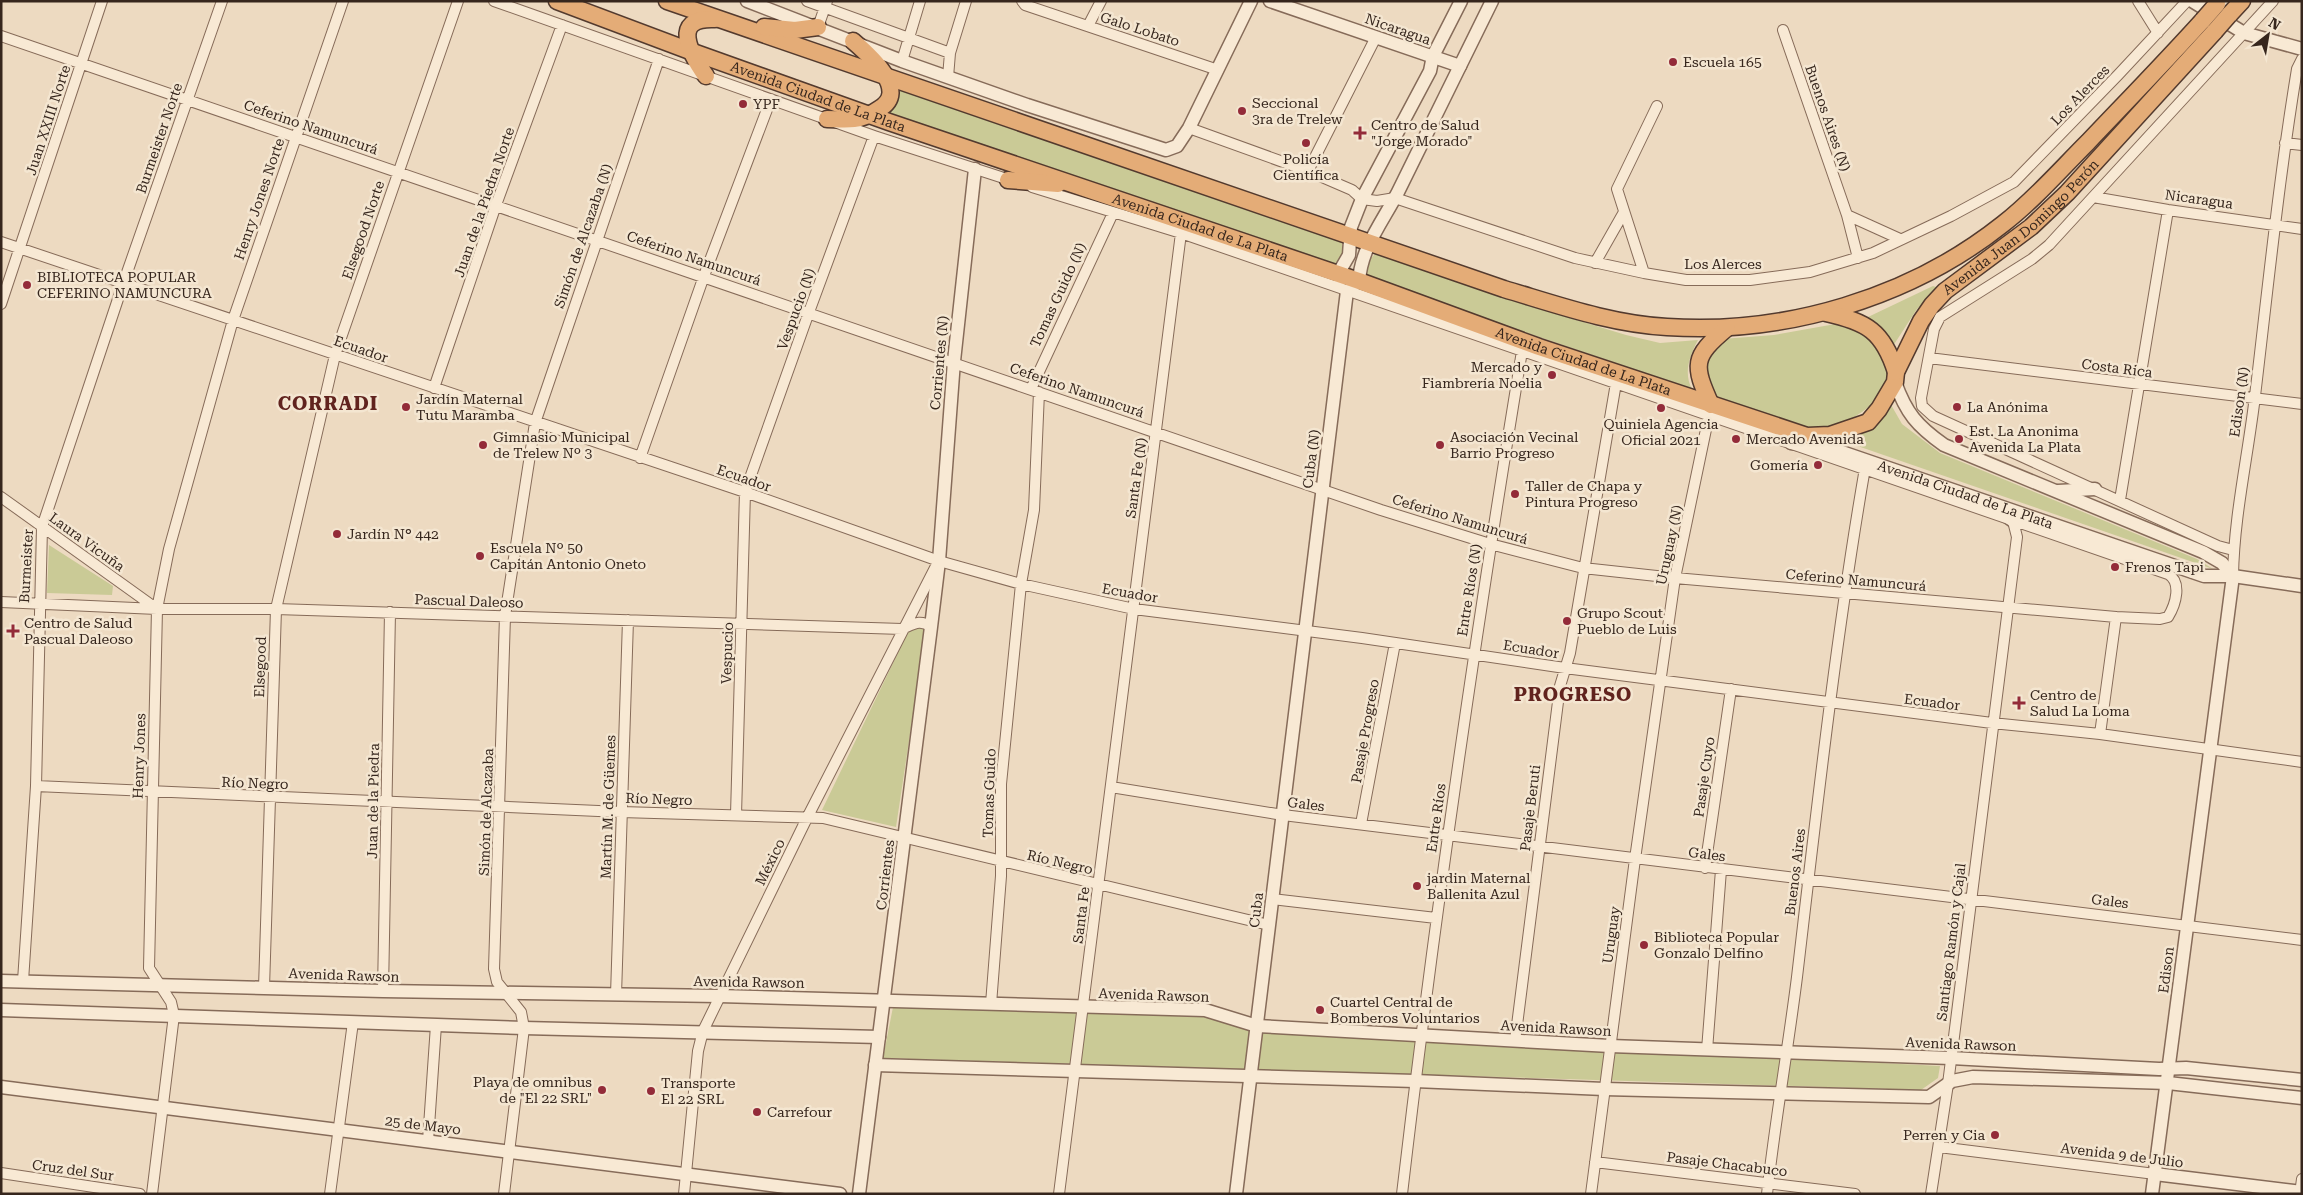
<svg xmlns="http://www.w3.org/2000/svg" width="2303" height="1195" font-family="'Roboto Serif',serif">
<style>
.green{fill:#caca96}
.lines{fill:none;stroke-linecap:round;stroke-linejoin:round}
.minor-casing{stroke:#866b59;stroke-width:12}
.tertiary-casing{stroke:#866b59;stroke-width:15}
.trunk-casing{stroke:#533a2e;stroke-width:19}
.minor{stroke:#f8e9d4;stroke-width:10}
.tertiary{stroke:#f8e9d4;stroke-width:12}
.trunk{stroke:#e4ac77;stroke-width:16}
.trunk-bridge-casing{stroke:#533a2e;stroke-width:19;stroke-linecap:butt}
.trunk-bridge{stroke:#e4ac77;stroke-width:16}
.poi-dot{fill:#932b39;stroke:#f4e6d1;stroke-width:2}
.labels{text-anchor:middle;dominant-baseline:central;stroke-width:5;stroke-linejoin:round;paint-order:stroke}
.street-label{font-size:14px;fill:#36261d;stroke:#f4e6d1}
.poi-label{font-size:14px;fill:#36261d;stroke:#f4e6d1;text-anchor:start}
.district-label{font-size:19px;font-weight:bold;letter-spacing:1px;fill:#61231e;stroke:#f4e6d1}
</style>
<rect width="100%" height="100%" fill="#eddac1"/>
<path class="green" d="M895,87L1340,239L1344,249L1340,260L1331,266L884,115L898,102Z
M1377,252L1514,301L1626,335L1660,343L1698,340C1690,355 1683,373 1692,389L1372,280L1366,272L1370,259Z
M1933,286L1939,288L1917,309L1893,346L1887,335L1868,317Z
M1841,323C1862,331 1890,353 1888,378C1887,402 1837,432 1814,431C1807,430 1797,425 1789,422C1764,413 1738,405 1713,396L1702,368L1722,339L1774,335Z
M1890,403L1902,424L1940,453L2197,559L2213,569L1846,442C1866,432 1878,420 1890,403Z
M49,545L113,586L112,595L47,593Z
M919,625L926,628L896,827L822,810L910,628Z
M893,1007L1210,1016L1251,1031L1940,1066L1938,1078L1921,1090L883,1058Z"/>
<g class="lines">
<defs>
<path id="minor" d="M494,1L874,136L1013,181
M807,1L950,53
M1022,1L1025,5L1218,70
M2138,1L2158,33
M1088,26L1101,1
M818,27L827,1
M1783,30L1847,215L1858,258
M1,36L1381,510L1490,544L1583,568L1675,578L2116,617L2160,619L2168,617C2176,604 2182,582 2168,574L1181,233L1032,187
M902,61L920,1
M948,77L950,53L966,1
M1189,128L1308,171L1352,190L1362,199L1377,201L1395,198L1575,258L1644,273L1686,280H1750L1810,272L1873,253L1951,216L2014,182L2118,75L2187,1
M2285,143L2302,145
M1308,171L1376,37
M2093,197L2168,210L2302,229
M1847,215L1900,239
M1,242L745,492L939,561L1021,584L1134,609L1362,638L1565,668L1992,723L2100,734L2302,762
M1595,263L1624,212
M1644,273L1617,189L1657,106
M1,304L102,1
M1929,358L2302,404
M434,388L496,205L562,25
M1031,389L1113,213
M640,458L704,276L771,99
M1,497L157,609
M2120,500L2168,210
M2233,550L2218,546L1933,416L1922,406L1921,398L1934,329L1940,317L2032,259L2049,245L2273,1
M2233,576C2234,516 2248,456 2255,396C2268,287 2279,178 2297,69L2302,59
M1,602L157,609H276L902,629C914,624 920,619 931,627
M2100,734L2116,617
M36,786L621,812L823,818L1269,925
M1111,787L1283,815L2302,940
M736,815L745,492L809,312L874,136
M1361,824L1395,643
M1705,868L1731,689
M1272,899L1436,918
M23,981L36,786L42,527L123,284L222,1
M264,988L276,609L335,355L458,1
M383,991L390,612
M616,995L628,620
M991,1004L1001,876V784L1021,584L1034,510L1039,392
M1515,1041L1560,686L1570,653L1616,383
M1707,1050L1721,870
M428,1141L436,1025
M1939,1147L2155,1174
M1595,1162L1855,1194
M1,1173L140,1194
M152,1194L174,1015L171,1002L149,968L157,609L169,549L233,320L343,1
M330,1194L353,1022
M504,1194L524,1028L521,1012L497,982L494,969L505,616L535,423L659,59
M684,1194L698,1051L703,1031L807,818L937,564
M1059,1194L1181,233
M1402,1194C1435,912 1476,631 1522,351
M1591,1194L1635,859L1675,578L1709,415
M1767,1194C1775,1121 1788,1049 1797,977C1817,807 1836,636 1865,468
M1931,1194L1948,1084L2017,537L2013,521
M2300,1194L2302,1179"/>
<g id="tertiary">
<path d="M747,1L902,61L1027,105L1166,150L1177,146L1189,128L1251,1"/>
<path d="M1270,1L1460,66"/>
<path d="M2192,1L2244,33L2302,49"/>
<path d="M1341,280L1338,274L1349,255L1351,227L1362,199L1430,71L1433,56L1461,1"/>
<path d="M1353,286L1359,281C1361,248 1383,221 1398,192C1429,128 1461,65 1492,1"/>
<path d="M1895,382C1906,413 1917,426 1944,445L2203,552L2222,563L2233,576"/>
<path id="s1" d="M1807,436L1833,449L2204,576H2233L2302,586"/>
<path d="M1791,443L1821,447"/>
<path d="M2058,491L2095,489"/>
<path d="M1995,508L2013,521"/>
<path d="M1,981L383,991L719,996L1205,1010L1257,1026L1610,1046L1951,1058L2159,1069L2186,1068L2302,1080"/>
<path d="M1,1010L524,1028L879,1037"/>
<path d="M875,1065L1415,1081L1604,1089L1929,1097L1952,1081L1973,1077L2168,1083L2302,1098"/>
<path d="M1,1087L840,1194"/>
<path d="M2155,1174L2302,1192"/>
<path d="M859,1194L931,627L939,561L954,361L975,169"/>
<path d="M1236,1194L1347,291"/>
<path d="M2152,1194L2233,576"/>
</g>
<g id="trunk">
<path id="s2" d="M557,1L690,51L889,122L1359,281L1539,347L1807,436L1830,435L1868,422L1879,409L1895,382L1896,372L1921,321L1932,305L1945,291L2031,227L2067,193L2215,31"/>
<path d="M667,1L1504,289C1558,305 1611,324 1667,327C1785,335 1910,298 2003,224C2034,200 2060,170 2088,142C2126,102 2165,62 2203,20"/>
<path d="M2229,15L2242,1"/>
<path d="M764,27L795,30L818,27"/>
<path d="M706,76C691,55 669,17 715,19"/>
<path d="M827,119C835,119 845,120 854,119C863,118 872,114 879,109C911,91 868,54 853,41"/>
<path d="M1008,180L1058,184"/>
<path d="M1826,313C1867,322 1883,331 1896,372"/>
<path d="M1711,405C1693,365 1692,357 1727,328"/>
</g>
</defs>
<use href="#minor" class="minor-casing"/>
<use href="#tertiary" class="tertiary-casing"/>
<use href="#trunk" class="trunk-casing"/>
<use href="#minor" class="minor"/>
<use href="#tertiary" class="tertiary"/>
<use href="#trunk" class="trunk"/>
<defs>
<path id="trunk-bridge" d="M2203,20L2217,4
M2215,31L2229,15"/>
</defs>
<use href="#trunk-bridge" class="trunk-bridge-casing"/>
<use href="#trunk-bridge" class="trunk-bridge"/>
</g>
<g class="poi-dot">
<circle cx="1673" cy="62" r="5"/>
<circle cx="743" cy="104" r="5"/>
<circle cx="1242" cy="111" r="5"/>
<path d="M1357.5 125.5h5v5h5v5h-5v5h-5v-5h-5v-5h5z"/>
<circle cx="1306" cy="143" r="5"/>
<circle cx="27" cy="285" r="5"/>
<circle cx="1552" cy="375" r="5"/>
<circle cx="406" cy="407" r="5"/>
<circle cx="1957" cy="407" r="5"/>
<circle cx="1661" cy="408" r="5"/>
<circle cx="1736" cy="439" r="5"/>
<circle cx="1959" cy="439" r="5"/>
<circle cx="483" cy="445" r="5"/>
<circle cx="1440" cy="445" r="5"/>
<circle cx="1818" cy="465" r="5"/>
<circle cx="1515" cy="494" r="5"/>
<circle cx="337" cy="534" r="5"/>
<circle cx="480" cy="556" r="5"/>
<circle cx="2115" cy="567" r="5"/>
<circle cx="1567" cy="621" r="5"/>
<path d="M10.5 623.5h5v5h5v5h-5v5h-5v-5h-5v-5h5z"/>
<path d="M2016.5 695.5h5v5h5v5h-5v5h-5v-5h-5v-5h5z"/>
<circle cx="1417" cy="886" r="5"/>
<circle cx="1644" cy="945" r="5"/>
<circle cx="1320" cy="1010" r="5"/>
<circle cx="602" cy="1090" r="5"/>
<circle cx="651" cy="1091" r="5"/>
<circle cx="757" cy="1112" r="5"/>
<circle cx="1995" cy="1135" r="5"/>
</g>
<g class="labels">
<g class="street-label">
<text transform="translate(1140 29) rotate(18)">Galo Lobato</text>
<text transform="translate(1398 29) rotate(19)">Nicaragua</text>
<text transform="translate(2080 95) rotate(-46)">Los Alerces</text>
<text stroke="none"><textPath href="#s2" startOffset="278">Avenida Ciudad de La Plata</textPath></text>
<text transform="translate(1828 118) rotate(71)">Buenos Aires (N)</text>
<text transform="translate(48 120) rotate(-72)">Juan XXIII Norte</text>
<text transform="translate(311 127) rotate(19)">Ceferino Namuncurá</text>
<text transform="translate(159 138) rotate(-71)">Burmeister Norte</text>
<text transform="translate(259 199) rotate(-71)">Henry Jones Norte</text>
<text transform="translate(2199 199) rotate(8)">Nicaragua</text>
<text transform="translate(484 202) rotate(-71)">Juan de la Piedra Norte</text>
<text stroke="none"><textPath href="#s2" startOffset="1640">Avenida Juan Domingo Perón</textPath></text>
<text stroke="none"><textPath href="#s2" startOffset="682">Avenida Ciudad de La Plata</textPath></text>
<text transform="translate(363 230) rotate(-71)">Elsegood Norte</text>
<text transform="translate(583 236) rotate(-71)">Simón de Alcazaba (N)</text>
<text transform="translate(694 258) rotate(19)">Ceferino Namuncurá</text>
<text x="1723" y="264">Los Alerces</text>
<text transform="translate(1058 295) rotate(-65)">Tomas Guido (N)</text>
<text transform="translate(796 309) rotate(-70)">Vespucio (N)</text>
<text transform="translate(361 349) rotate(19)">Ecuador</text>
<text stroke="none"><textPath href="#s2" startOffset="1088">Avenida Ciudad de La Plata</textPath></text>
<text transform="translate(939 363) rotate(-85)">Corrientes (N)</text>
<text transform="translate(2117 368) rotate(7)">Costa Rica</text>
<text transform="translate(1077 390) rotate(19)">Ceferino Namuncurá</text>
<text transform="translate(2239 402) rotate(-82)">Edison (N)</text>
<text transform="translate(1311 459) rotate(-83)">Cuba (N)</text>
<text transform="translate(744 478) rotate(19)">Ecuador</text>
<text transform="translate(1136 478) rotate(-82)">Santa Fe (N)</text>
<text stroke="none"><textPath href="#s1" startOffset="169">Avenida Ciudad de La Plata</textPath></text>
<text transform="translate(1460 519) rotate(17)">Ceferino Namuncurá</text>
<text transform="translate(87 542) rotate(36)">Laura Vicuña</text>
<text transform="translate(1669 545) rotate(-78)">Uruguay (N)</text>
<text transform="translate(26 566) rotate(-87)">Burmeister</text>
<text transform="translate(1856 580) rotate(5)">Ceferino Namuncurá</text>
<text transform="translate(1469 590) rotate(-81)">Entre Ríos (N)</text>
<text transform="translate(1130 593) rotate(10)">Ecuador</text>
<text transform="translate(469 601) rotate(2)">Pascual Daleoso</text>
<text transform="translate(1531 649) rotate(9)">Ecuador</text>
<text transform="translate(727 653) rotate(-88)">Vespucio</text>
<text transform="translate(260 667) rotate(-88)">Elsegood</text>
<text transform="translate(1932 702) rotate(7)">Ecuador</text>
<text transform="translate(1365 731) rotate(-80)">Pasaje Progreso</text>
<text transform="translate(139 756) rotate(-88)">Henry Jones</text>
<text transform="translate(1704 777) rotate(-82)">Pasaje Cuyo</text>
<text transform="translate(255 783) rotate(2)">Río Negro</text>
<text transform="translate(989 793) rotate(-88)">Tomas Guido</text>
<text transform="translate(659 799) rotate(2)">Río Negro</text>
<text transform="translate(373 801) rotate(-89)">Juan de la Piedra</text>
<text transform="translate(1306 804) rotate(7)">Gales</text>
<text transform="translate(608 807) rotate(-88)">Martín M. de Güemes</text>
<text transform="translate(1530 808) rotate(-83)">Pasaje Beruti</text>
<text transform="translate(486 812) rotate(-88)">Simón de Alcazaba</text>
<text transform="translate(1436 818) rotate(-82)">Entre Ríos</text>
<text transform="translate(1707 854) rotate(7)">Gales</text>
<text transform="translate(770 862) rotate(-64)">México</text>
<text transform="translate(1060 862) rotate(13)">Río Negro</text>
<text transform="translate(1795 872) rotate(-83)">Buenos Aires</text>
<text transform="translate(885 875) rotate(-83)">Corrientes</text>
<text transform="translate(2110 901) rotate(7)">Gales</text>
<text transform="translate(1256 910) rotate(-83)">Cuba</text>
<text transform="translate(1081 915) rotate(-83)">Santa Fe</text>
<text transform="translate(1611 935) rotate(-82)">Uruguay</text>
<text transform="translate(1951 942) rotate(-83)">Santiago Ramón y Cajal</text>
<text transform="translate(2166 970) rotate(-83)">Edison</text>
<text transform="translate(344 975) rotate(2)">Avenida Rawson</text>
<text transform="translate(749 982) rotate(1)">Avenida Rawson</text>
<text transform="translate(1154 995) rotate(2)">Avenida Rawson</text>
<text transform="translate(1556 1028) rotate(3)">Avenida Rawson</text>
<text transform="translate(1961 1044) rotate(2)">Avenida Rawson</text>
<text transform="translate(423 1125) rotate(7)">25 de Mayo</text>
<text transform="translate(2122 1155) rotate(7)">Avenida 9 de Julio</text>
<text transform="translate(1727 1164) rotate(7)">Pasaje Chacabuco</text>
<text transform="translate(73 1170) rotate(8)">Cruz del Sur</text>
</g>
<g class="poi-label">
<text x="1683" y="62">Escuela 165</text>
<text x="1252" y="103">Seccional<tspan x="1252" dy="16">3ra de Trelew</tspan></text>
<text x="753" y="104">YPF</text>
<text x="1371" y="125">Centro de Salud<tspan x="1371" dy="16">"Jorge Morado"</tspan></text>
<text x="1306" y="159" text-anchor="middle">Policía<tspan x="1306" dy="16">Científica</tspan></text>
<text x="37" y="277">BIBLIOTECA POPULAR<tspan x="37" dy="16">CEFERINO NAMUNCURA</tspan></text>
<text x="1542" y="367" text-anchor="end">Mercado y<tspan x="1542" dy="16">Fiambrería Noelia</tspan></text>
<text x="416" y="399">Jardín Maternal<tspan x="416" dy="16">Tutu Maramba</tspan></text>
<text x="1967" y="407">La Anónima</text>
<text x="1661" y="424" text-anchor="middle">Quiniela Agencia<tspan x="1661" dy="16">Oficial 2021</tspan></text>
<text x="1969" y="431">Est. La Anonima<tspan x="1969" dy="16">Avenida La Plata</tspan></text>
<text x="493" y="437">Gimnasio Municipal<tspan x="493" dy="16">de Trelew Nº 3</tspan></text>
<text x="1450" y="437">Asociación Vecinal<tspan x="1450" dy="16">Barrio Progreso</tspan></text>
<text x="1746" y="439">Mercado Avenida</text>
<text x="1808" y="465" text-anchor="end">Gomería</text>
<text x="1525" y="486">Taller de Chapa y<tspan x="1525" dy="16">Pintura Progreso</tspan></text>
<text x="347" y="534">Jardín N° 442</text>
<text x="490" y="548">Escuela Nº 50<tspan x="490" dy="16">Capitán Antonio Oneto</tspan></text>
<text x="2125" y="567">Frenos Tapi</text>
<text x="1577" y="613">Grupo Scout<tspan x="1577" dy="16">Pueblo de Luis</tspan></text>
<text x="24" y="623">Centro de Salud<tspan x="24" dy="16">Pascual Daleoso</tspan></text>
<text x="2030" y="695">Centro de<tspan x="2030" dy="16">Salud La Loma</tspan></text>
<text x="1427" y="878">jardin Maternal<tspan x="1427" dy="16">Ballenita Azul</tspan></text>
<text x="1654" y="937">Biblioteca Popular<tspan x="1654" dy="16">Gonzalo Delfino</tspan></text>
<text x="1330" y="1002">Cuartel Central de<tspan x="1330" dy="16">Bomberos Voluntarios</tspan></text>
<text x="592" y="1082" text-anchor="end">Playa de omnibus<tspan x="592" dy="16">de "El 22 SRL"</tspan></text>
<text x="661" y="1083">Transporte<tspan x="661" dy="16">El 22 SRL</tspan></text>
<text x="767" y="1112">Carrefour</text>
<text x="1985" y="1135" text-anchor="end">Perren y Cia</text>
</g>
<g class="district-label">
<text x="328" y="403">CORRADI</text>
<text x="1573" y="694">PROGRESO</text>
</g>
</g>
<rect width="2303" height="1195" fill="none" stroke="#36261d" stroke-width="5"/>
<g transform="translate(2268 35) rotate(31)" stroke="#f4e6d1" stroke-width="4" paint-order="stroke">
<path d="M0-4L9 19L0 12L-9 19Z" fill="#36261d"/>
<text y="-8" font-size="14" font-weight="bold" text-anchor="middle" fill="#36261d">N</text>
</g>
</svg>
